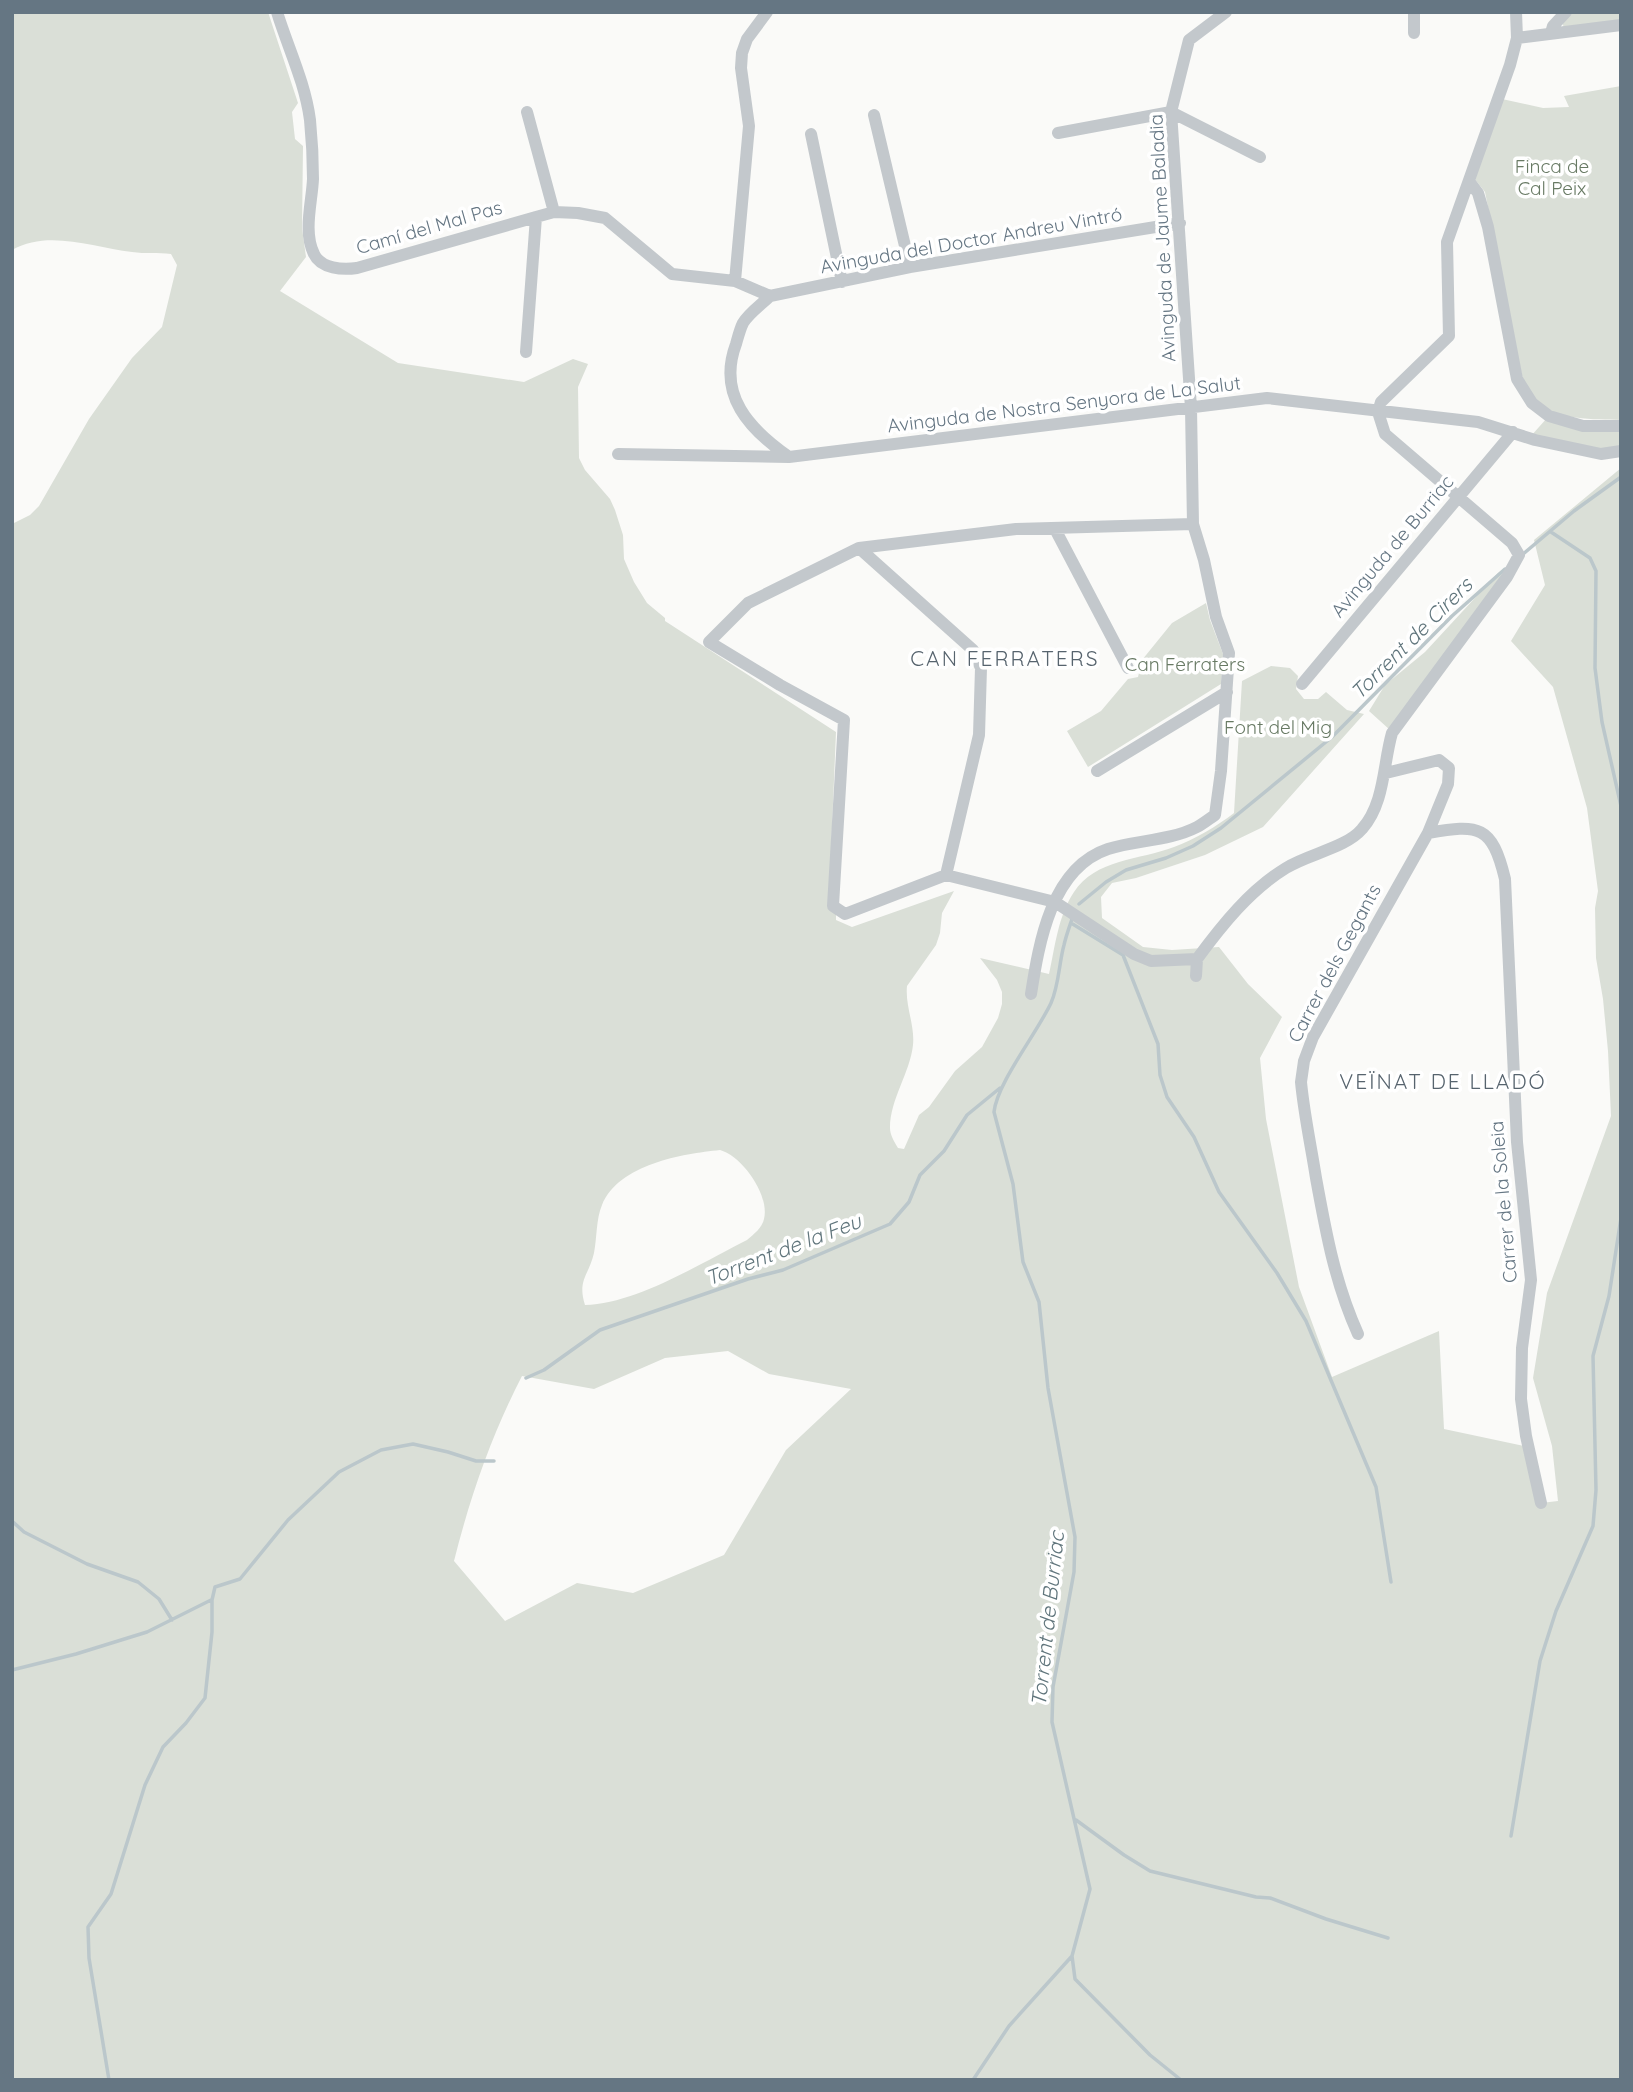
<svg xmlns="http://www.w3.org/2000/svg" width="1633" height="2092" font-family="Quicksand,sans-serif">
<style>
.green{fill:#dadfd7;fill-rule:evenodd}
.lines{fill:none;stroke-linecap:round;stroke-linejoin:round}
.stream{stroke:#bbc7cb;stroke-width:3.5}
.street{stroke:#c3c8cc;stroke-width:12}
.labels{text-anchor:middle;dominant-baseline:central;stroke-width:7;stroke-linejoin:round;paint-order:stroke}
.park-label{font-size:19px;fill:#687a64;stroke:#fff}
.street-label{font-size:19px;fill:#657683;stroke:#fff}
.water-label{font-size:21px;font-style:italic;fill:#60757c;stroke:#fff}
.neighbourhood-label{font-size:21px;letter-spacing:2px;fill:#57646e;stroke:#fff}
</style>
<rect width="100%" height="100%" fill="#fafaf8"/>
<path class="green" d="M12,12H268L298,103L292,112L295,139L303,146L302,228L306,257L280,291L398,363L524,382L573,359L588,364L578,387L579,458L585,470L610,499L615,510L623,535L624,559L634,582L647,603L665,618V621L836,732L829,899L836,903V920L852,927L954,891L942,913L940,933L936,945L907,986C905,1006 915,1025 913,1045C910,1073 890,1099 890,1128C890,1135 894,1141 898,1148L904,1149L919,1115L929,1107L955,1071L982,1047L998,1018L1002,1004V992L997,980L980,958L1049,974C1055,947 1058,916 1074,892C1095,859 1140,860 1174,847C1194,840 1217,826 1234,813L1242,681L1271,666L1290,668L1298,676L1296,689L1304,699H1318L1326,692L1347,710L1364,714L1263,827L1205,855L1136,878L1112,883L1101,897L1102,918L1143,947L1172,950L1219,947L1248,984L1282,1017L1260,1058L1266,1119L1299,1287L1332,1377L1439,1331L1444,1429L1524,1446L1541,1503L1558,1501L1552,1446L1533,1378L1547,1293L1611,1116L1608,1051L1603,999L1596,958L1595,908L1598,891L1587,808L1553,687L1511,641L1545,585L1534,540L1621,468V2080H12V524L30,515L39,506L89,419L132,358L162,327L177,265L171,254C158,252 145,254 132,252C94,248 49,229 12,250ZM720,1150C742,1156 770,1195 764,1219C762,1228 754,1234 747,1240C701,1263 636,1304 585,1305C577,1280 589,1275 594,1253C597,1238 596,1219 602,1205C619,1164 682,1154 720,1150ZM728,1351L769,1374L851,1389L786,1450L724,1555L633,1593L577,1583L505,1621L454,1561C470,1497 492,1434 522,1376L594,1389L665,1358Z
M1572,12H1621V22L1565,29L1562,23Z
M1621,86V420C1595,419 1555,421 1536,400C1530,394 1526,384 1522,376L1485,192L1474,178L1502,99L1543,108L1569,107L1564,96Z
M1547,418L1621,427V447L1599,452L1531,436Z
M1510,564L1390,730L1369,711L1385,685L1425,652L1498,573Z
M1206,603L1210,620L1223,654L1221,684L1088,767L1067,731L1101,711L1128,679L1138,677L1142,660L1172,623Z"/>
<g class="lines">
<path class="stream" d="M1551,532L1590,558L1596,571L1595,668L1602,722L1621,806
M1522,555L1574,511L1621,477
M1079,904L1106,882L1126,870L1166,858L1193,846L1221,828L1332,737L1452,616L1505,569
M1071,923L1123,955L1158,1044L1160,1075L1167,1097L1194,1137L1219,1192L1277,1273L1306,1321L1376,1487L1391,1582
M526,1378L544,1370L600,1330L748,1279L783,1270L890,1224L909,1202L920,1175L944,1151L967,1115L1000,1088
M12,1521L24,1532L87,1564L138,1582L159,1599L172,1620
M12,1670L76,1654L147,1632L211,1600
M1076,1820L1124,1855L1150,1871L1256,1897L1270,1898L1326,1919L1388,1938
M1511,1836L1540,1661L1556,1611L1593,1526L1596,1490L1593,1356L1609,1296L1621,1218
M1072,1956L1075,1979L1150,2055L1181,2080
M109,2080L89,1958L88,1927L111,1894L145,1785L163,1747L186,1723L205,1698L212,1632V1600L215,1587L240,1579L288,1520L339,1472L381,1450L413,1444L448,1452L476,1461H494
M973,2080L1009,2026L1072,1956L1090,1889L1052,1722L1053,1687L1074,1572L1075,1537L1048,1388L1039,1302L1023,1262L1013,1184L994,1112C997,1083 1037,1033 1051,1003C1059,985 1059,963 1064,945C1066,936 1069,928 1072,919"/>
<path class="street" d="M277,12C288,48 305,82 310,120C312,140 313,159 313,179C312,202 303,232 314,254C321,269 343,270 357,268L536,217L554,212L578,213L605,218L672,274L735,281L770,296
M1414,12V33
M1551,33L1553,26L1566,12
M1517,38L1621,25
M527,112L554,212
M874,115L910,267
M1058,133L1171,112L1260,157
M811,134L842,282
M1469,181L1478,193L1488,227L1517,379L1532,403L1549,416L1583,426H1621
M735,281L749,126L741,68L742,53L747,39L767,12
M770,296L910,267L1180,223
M770,296C762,304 749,313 743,323C740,329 738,337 736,344C717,395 749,429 789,457
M526,352L536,217
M1378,412L1381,402L1449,336L1447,242L1510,65L1517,38L1516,12
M618,454L789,457L1267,398L1478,422L1535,440L1601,454L1621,451
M1193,524L1016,529L859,548L748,603L709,642L780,685L844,720L833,906L845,914L946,875L1055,902L1134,954L1151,961L1197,959
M1055,529L1128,668
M859,548L973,650L981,668L979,735L946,875
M1302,684L1513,432
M1097,771L1227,692
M1428,833C1479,824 1492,825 1505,879L1517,1142L1531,1280L1522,1348L1521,1399L1526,1436L1541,1503
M1197,959C1222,925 1250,890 1286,868C1308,854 1346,848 1362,829C1385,803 1383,764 1392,733L1507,577L1519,555L1512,543L1385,434L1378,412
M1196,976L1197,959
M1031,994C1039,943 1051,868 1108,849C1136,840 1170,841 1197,827C1203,824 1209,819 1215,815L1221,771L1229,653L1216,617L1204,560L1193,524L1191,408L1171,112L1189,40L1226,12
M1358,1334C1335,1283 1326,1233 1316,1178C1311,1146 1304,1114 1301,1082L1304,1061L1313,1037L1428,833L1448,784L1449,768L1439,760L1386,773"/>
</g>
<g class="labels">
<g class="park-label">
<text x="1552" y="166">Finca de<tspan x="1552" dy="22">Cal Peix</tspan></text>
<text x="1185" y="664">Can Ferraters</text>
<text x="1278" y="727">Font del Mig</text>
</g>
<g class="street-label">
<text transform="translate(429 227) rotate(-16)">Camí del Mal Pas</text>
<text transform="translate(1162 238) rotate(-93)">Avinguda de Jaume Baladia</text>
<text transform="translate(971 240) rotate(-10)">Avinguda del Doctor Andreu Vintró</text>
<text transform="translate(1064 404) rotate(-7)">Avinguda de Nostra Senyora de La Salut</text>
<text transform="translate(1392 546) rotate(-50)">Avinguda de Burriac</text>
<text transform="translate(1334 963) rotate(-62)">Carrer dels Gegants</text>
<text transform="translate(1503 1202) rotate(-95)">Carrer de la Soleia</text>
</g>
<g class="water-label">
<text transform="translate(1411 638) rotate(-45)">Torrent de Cirers</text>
<text transform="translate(783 1249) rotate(-21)">Torrent de la Feu</text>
<text transform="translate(1047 1619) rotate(-84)">Torrent de Burriac</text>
</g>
<g class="neighbourhood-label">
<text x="1005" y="658">CAN FERRATERS</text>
<text x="1443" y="1081">VEÏNAT DE LLADÓ</text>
</g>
</g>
<rect width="1633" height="2092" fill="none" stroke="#657683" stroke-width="28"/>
</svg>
